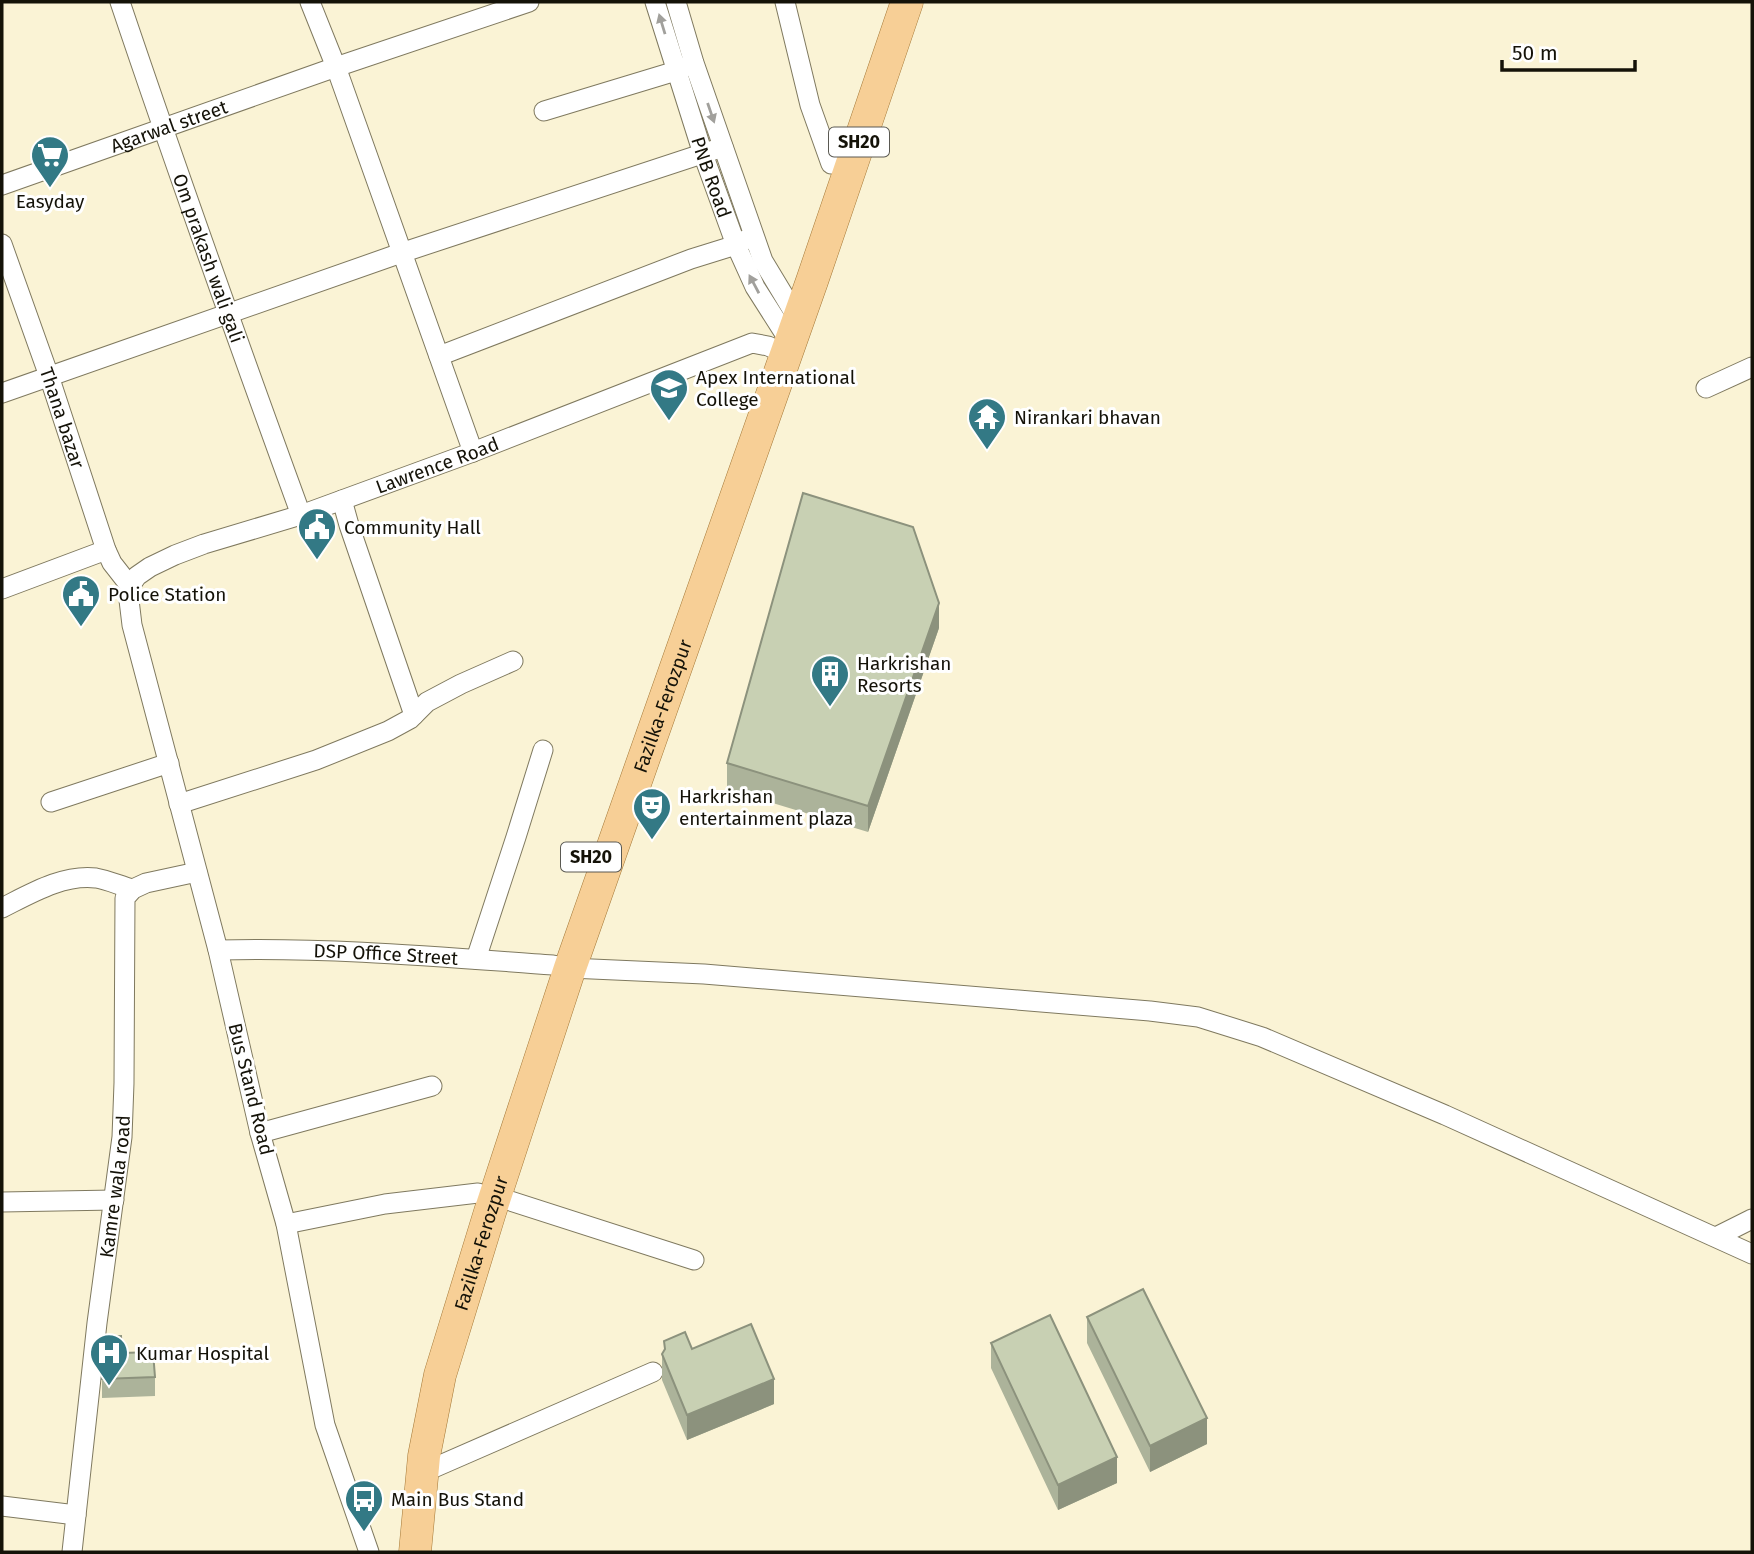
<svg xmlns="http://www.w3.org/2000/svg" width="1754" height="1554" font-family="'Fira Sans',sans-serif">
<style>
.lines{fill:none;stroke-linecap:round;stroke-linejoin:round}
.street-casing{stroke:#7f795f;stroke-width:21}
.primary-casing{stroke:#a47837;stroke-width:33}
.street{stroke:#fff;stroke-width:19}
.primary{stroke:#f7cf96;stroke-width:32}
.wall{fill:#acb39a}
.shaded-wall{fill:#8c927d}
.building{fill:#c8d0b3;stroke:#8c927d;stroke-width:2}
.oneway{fill:#a1a09c}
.labels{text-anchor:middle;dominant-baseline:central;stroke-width:6;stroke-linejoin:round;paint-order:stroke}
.shield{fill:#fff;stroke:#5a5952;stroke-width:2}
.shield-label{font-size:18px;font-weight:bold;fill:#141208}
.street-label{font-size:19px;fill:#141208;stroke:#fff}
.poi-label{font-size:19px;fill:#141208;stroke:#fff;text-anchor:start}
</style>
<rect width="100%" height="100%" fill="#faf3d5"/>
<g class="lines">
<defs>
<g id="street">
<path id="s1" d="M120,2C178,174 239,345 301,515"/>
<path d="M310,2L336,67L473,452"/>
<path id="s2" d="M655,2L703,154L736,245L755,287L790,342"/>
<path d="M676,2L694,63L763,261L798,319"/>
<path d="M785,2L810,105L831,164"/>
<path d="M544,111L676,71L687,66"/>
<path id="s3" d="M2,185L336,67L529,2"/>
<path id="s4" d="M2,244L49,376L106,550L112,563L130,586"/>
<path d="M439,356L691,259L736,245L745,240"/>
<path d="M1706,388L1752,367"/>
<path d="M2,393L401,253L723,147"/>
<path d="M342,500L349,525L414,715"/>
<path d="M2,589L106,550"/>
<path d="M51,802L169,763"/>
<path d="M179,804L316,760L388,731L410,719L427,702L461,684L513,661"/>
<path d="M2,908C30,894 63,874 96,878C108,880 121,886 133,889"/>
<path id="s5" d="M218,950C330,947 441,957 553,965L570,968L704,974L1150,1011L1198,1017L1262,1037L1445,1115L1752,1254"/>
<path d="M476,959L516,837L543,750"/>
<path d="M260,1133L432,1086"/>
<path d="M495,1196L694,1260"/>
<path d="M2,1202L114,1200"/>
<path d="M286,1224L385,1204L478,1193"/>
<path d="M1716,1237L1752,1219"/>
<path d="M422,1473L653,1372"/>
<path d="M2,1506L76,1515"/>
<path id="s6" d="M72,1552L97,1323L122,1137L124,1083L125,898L133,889L146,883L197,872"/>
<path id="s7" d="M369,1552L325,1425L286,1224L260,1133L218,950L132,625L129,600L130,586L137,576L150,567L175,555L204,544L301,515L473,452L752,343L768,346L786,354"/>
</g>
<g id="primary">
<path id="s8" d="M415,1552L424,1456L440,1375L490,1212L570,968L812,281L907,2"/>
</g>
</defs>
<use href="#street" class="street-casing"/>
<use href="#primary" class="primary-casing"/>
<use href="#street" class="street"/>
<use href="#primary" class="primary"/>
</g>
<path class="wall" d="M939,628L868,832L727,789V763Z
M1087,1317L1207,1444L1150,1472L1087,1343Z
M664,1341L774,1404L687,1440L662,1380V1354L664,1351Z
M991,1343L1117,1483L1058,1510L991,1368Z
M122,1353L155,1377V1396L102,1398V1379Z"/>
<path class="shaded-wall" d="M939,603V628L868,832V806Z
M774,1379V1404L687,1440V1415Z
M1207,1418V1444L1150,1472V1446Z
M1117,1457V1483L1058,1510V1485Z"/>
<path class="building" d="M803,493L913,527L939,603L868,806L727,763Z
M1143,1289L1207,1418L1150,1446L1087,1317Z
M1050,1315L1117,1457L1058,1485L991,1343Z
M751,1324L774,1379L687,1415L662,1354L665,1349L664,1341L685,1332L692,1349Z
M121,1336L122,1353L153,1352L155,1377L102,1379L106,1337Z"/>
<defs><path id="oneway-solid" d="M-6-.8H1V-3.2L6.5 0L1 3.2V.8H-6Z" transform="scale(1.75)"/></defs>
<g class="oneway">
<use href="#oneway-solid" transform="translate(662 24) rotate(-107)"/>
<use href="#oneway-solid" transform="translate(711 113) rotate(71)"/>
<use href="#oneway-solid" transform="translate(754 284) rotate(-118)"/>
</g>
<defs>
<symbol id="supermarket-pin" viewBox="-11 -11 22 30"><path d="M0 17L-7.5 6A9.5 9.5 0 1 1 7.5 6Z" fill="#337985" stroke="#fff"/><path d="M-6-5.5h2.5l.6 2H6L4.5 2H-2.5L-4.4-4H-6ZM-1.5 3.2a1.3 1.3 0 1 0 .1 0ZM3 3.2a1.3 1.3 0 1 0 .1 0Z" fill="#fff"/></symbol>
<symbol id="university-pin" viewBox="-11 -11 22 30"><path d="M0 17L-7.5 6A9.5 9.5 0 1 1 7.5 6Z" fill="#337985" stroke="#fff"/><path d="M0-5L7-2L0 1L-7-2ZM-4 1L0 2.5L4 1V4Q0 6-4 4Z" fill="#fff"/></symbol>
<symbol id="temple-pin" viewBox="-11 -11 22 30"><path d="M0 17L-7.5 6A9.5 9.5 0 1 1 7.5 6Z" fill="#337985" stroke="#fff"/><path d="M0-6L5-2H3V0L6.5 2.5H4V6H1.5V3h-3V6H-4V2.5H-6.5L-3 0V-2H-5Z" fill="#fff"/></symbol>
<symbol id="civic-pin" viewBox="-11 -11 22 30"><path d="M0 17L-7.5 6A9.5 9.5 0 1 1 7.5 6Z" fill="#337985" stroke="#fff"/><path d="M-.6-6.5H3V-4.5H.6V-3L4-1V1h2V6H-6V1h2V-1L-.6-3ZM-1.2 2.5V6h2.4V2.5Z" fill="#fff"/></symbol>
<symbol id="building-pin" viewBox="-11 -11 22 30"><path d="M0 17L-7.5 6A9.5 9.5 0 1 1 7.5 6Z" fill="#337985" stroke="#fff"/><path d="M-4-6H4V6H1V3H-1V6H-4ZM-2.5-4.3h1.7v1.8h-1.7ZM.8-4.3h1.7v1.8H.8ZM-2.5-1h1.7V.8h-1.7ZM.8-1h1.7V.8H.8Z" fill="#fff"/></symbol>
<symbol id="theatre-pin" viewBox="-11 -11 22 30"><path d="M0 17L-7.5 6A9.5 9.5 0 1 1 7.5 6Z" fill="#337985" stroke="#fff"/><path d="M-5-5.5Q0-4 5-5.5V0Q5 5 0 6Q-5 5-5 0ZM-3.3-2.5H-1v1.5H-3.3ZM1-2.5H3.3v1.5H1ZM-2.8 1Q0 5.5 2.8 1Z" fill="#fff"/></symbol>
<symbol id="hospital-pin" viewBox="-11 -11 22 30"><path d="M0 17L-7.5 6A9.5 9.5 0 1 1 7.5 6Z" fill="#337985" stroke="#fff"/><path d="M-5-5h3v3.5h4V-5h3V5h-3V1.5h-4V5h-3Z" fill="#fff"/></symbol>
<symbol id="bus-pin" viewBox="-11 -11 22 30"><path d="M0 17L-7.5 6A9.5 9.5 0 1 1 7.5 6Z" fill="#337985" stroke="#fff"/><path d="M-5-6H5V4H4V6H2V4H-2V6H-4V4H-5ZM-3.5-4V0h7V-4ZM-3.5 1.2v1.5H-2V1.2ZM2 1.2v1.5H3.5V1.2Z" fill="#fff"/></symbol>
</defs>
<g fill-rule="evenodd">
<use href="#supermarket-pin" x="28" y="133" width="44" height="60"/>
<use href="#university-pin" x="647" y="366" width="44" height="60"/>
<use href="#temple-pin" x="965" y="395" width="44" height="60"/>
<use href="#civic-pin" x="295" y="505" width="44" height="60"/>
<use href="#civic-pin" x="59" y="572" width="44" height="60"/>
<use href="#building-pin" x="808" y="652" width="44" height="60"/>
<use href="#theatre-pin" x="630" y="785" width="44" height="60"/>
<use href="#hospital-pin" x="87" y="1331" width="44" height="60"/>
<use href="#bus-pin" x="342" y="1477" width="44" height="60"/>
</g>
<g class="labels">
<g class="shield">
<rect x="829" y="127.5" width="60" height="29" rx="5"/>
<rect x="561" y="842.5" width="60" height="29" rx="5"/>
</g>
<g class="shield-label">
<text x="859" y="142">SH20</text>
<text x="591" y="857">SH20</text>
</g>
<g class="street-label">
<text stroke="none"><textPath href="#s3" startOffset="177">Agarwal street</textPath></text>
<text stroke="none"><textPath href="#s2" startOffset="184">PNB Road</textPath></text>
<text stroke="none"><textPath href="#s1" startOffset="271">Om prakash wali gali</textPath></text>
<text stroke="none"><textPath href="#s4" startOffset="184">Thana bazar</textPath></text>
<text stroke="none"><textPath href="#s7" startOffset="1330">Lawrence Road</textPath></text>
<text stroke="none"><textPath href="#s8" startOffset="884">Fazilka-Ferozpur</textPath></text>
<text stroke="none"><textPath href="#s5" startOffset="168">DSP Office Street</textPath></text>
<text transform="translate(251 1089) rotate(76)">Bus Stand Road</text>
<text stroke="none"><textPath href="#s6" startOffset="368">Kamre wala road</textPath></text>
<text stroke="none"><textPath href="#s8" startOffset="317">Fazilka-Ferozpur</textPath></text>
</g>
<g class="poi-label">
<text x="50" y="201" text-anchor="middle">Easyday</text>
<text x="696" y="377">Apex International<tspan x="696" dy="22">College</tspan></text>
<text x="1014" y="417">Nirankari bhavan</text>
<text x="344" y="527">Community Hall</text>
<text x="108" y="594">Police Station</text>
<text x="857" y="663">Harkrishan<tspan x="857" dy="22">Resorts</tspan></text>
<text x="679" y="796">Harkrishan<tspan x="679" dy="22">entertainment plaza</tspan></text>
<text x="136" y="1353">Kumar Hospital</text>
<text x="391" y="1499">Main Bus Stand</text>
</g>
</g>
<rect width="1754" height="1554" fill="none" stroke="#141208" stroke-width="7"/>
<path d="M1502 60v10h133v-10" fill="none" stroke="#141208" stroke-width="3.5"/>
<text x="1512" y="60" font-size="21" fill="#141208" stroke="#ffffff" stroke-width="5" paint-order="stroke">50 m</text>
</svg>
